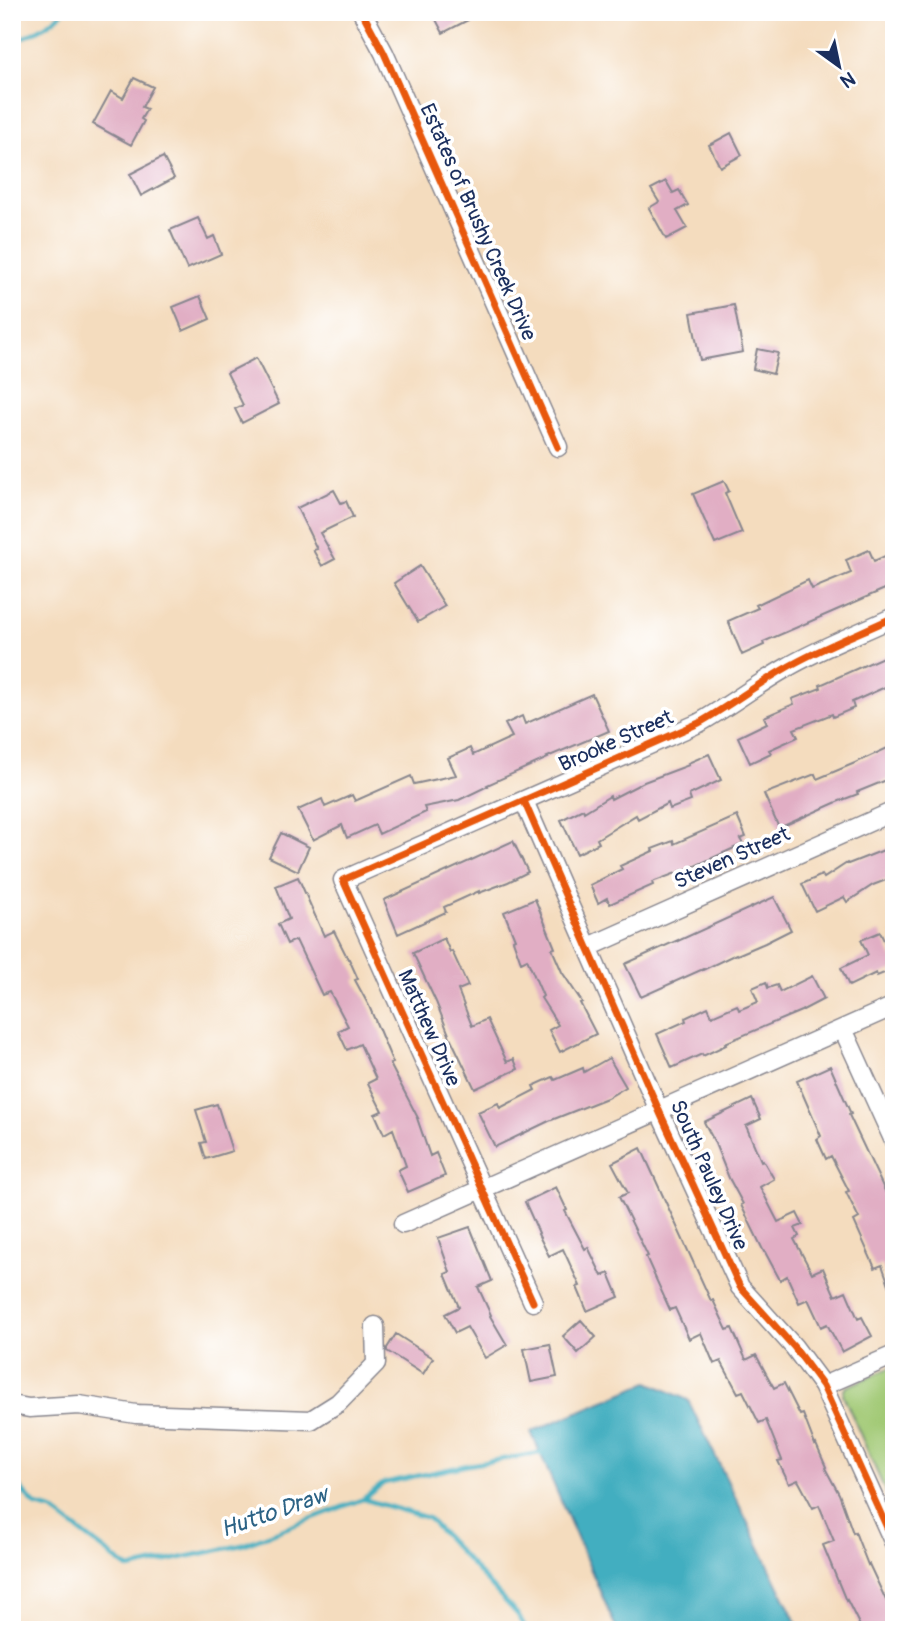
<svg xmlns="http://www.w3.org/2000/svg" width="906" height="1642" font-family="Pangolin,sans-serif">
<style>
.green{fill:#a1c974;stroke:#5e7c69;stroke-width:2}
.water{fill:#42aec0;stroke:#2e6e8f;stroke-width:2}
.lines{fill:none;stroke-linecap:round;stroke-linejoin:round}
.stream{stroke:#42aec0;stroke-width:4.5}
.building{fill:#e1aec4}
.minor-casing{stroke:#88868e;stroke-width:21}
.minor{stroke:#fff;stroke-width:18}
.cycleway-casing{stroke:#fff;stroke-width:11}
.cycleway{stroke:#e8590c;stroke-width:7}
.labels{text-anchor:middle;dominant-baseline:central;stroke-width:7;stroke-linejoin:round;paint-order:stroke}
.street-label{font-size:21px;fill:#1b2f5e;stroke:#fff}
.water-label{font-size:23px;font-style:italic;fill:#2b6285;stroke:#fff}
</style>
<rect width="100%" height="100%" fill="#fff"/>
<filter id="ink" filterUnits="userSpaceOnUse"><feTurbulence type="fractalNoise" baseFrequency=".0143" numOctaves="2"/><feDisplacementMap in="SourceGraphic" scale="14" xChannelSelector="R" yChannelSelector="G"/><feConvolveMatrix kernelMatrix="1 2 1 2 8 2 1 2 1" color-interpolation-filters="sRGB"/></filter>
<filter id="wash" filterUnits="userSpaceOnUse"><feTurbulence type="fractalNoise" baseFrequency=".00686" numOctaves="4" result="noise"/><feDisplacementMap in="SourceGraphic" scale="28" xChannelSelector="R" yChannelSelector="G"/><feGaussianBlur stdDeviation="1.57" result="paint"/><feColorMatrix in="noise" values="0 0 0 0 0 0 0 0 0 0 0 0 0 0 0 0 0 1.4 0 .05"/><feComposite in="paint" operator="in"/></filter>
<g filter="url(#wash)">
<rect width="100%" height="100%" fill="#f4dcbe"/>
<path class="green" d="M894,1366V1511L843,1395L844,1390L846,1387Z"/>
<path class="water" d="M648,1382L688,1400L800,1630H617L531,1432Z"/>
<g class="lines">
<path class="stream" d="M12,42C32,35 48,27 63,12
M12,1479L36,1506L52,1510L129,1569L242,1545L363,1499L428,1518L518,1615L526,1630
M364,1498L384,1483L468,1465L540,1453L542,1455"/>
</g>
<g id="blocks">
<path class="building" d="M432,12H463L468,20L443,33Z
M134,78L153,87L142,107L147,109L141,119L144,121L131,145L93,124L111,91L123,98Z
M731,133L742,155L720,167L709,145Z
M163,157L174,178L141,196L130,174Z
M666,181L673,193L679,190L688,205L677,211L687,228L666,239L649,208L659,202L651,189Z
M198,218L208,239L214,236L221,254L187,269L170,230Z
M200,296L210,319L183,331L173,307Z
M734,305L743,352L700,360L691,313Z
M757,349L778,353L773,374L753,369Z
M256,358L279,404L242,423L235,409L243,405L227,373Z
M724,481L729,491L725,493L742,533L715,544L693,494Z
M334,490L341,503L346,501L353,517L320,533L335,559L322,566L313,550L317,549L297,508Z
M869,550L874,561L894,552V585L763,642L764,645L742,655L728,621L758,608L756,605L808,580L812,589L851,573L846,560Z
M420,566L445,606L418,622L394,583Z
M894,652V683L852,702L854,708L833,717L832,714L794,729L798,737L769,750L771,753L750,763L738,737L767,723L764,717L794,704L792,699L821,688L820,685Z
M592,694L609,731L547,757L548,758L487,785L488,786L459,800L424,807L426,812L379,834L375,825L347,838L342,825L313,840L298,810L322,799L325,807L352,795L355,801L411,776L414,784L456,775L448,758L470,748L473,755L512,737L505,724L522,716L525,724Z
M894,745V777L857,792L858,794L837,802L779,828L764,794L815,774L817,779L855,763Z
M709,754L721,780L689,795L691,801L670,809L668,803L638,819L636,815L597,839L599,843L577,854L561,820L583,809L584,812L610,796L611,799L644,782L689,765L688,763Z
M737,816L746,837L740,839L743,844L695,866L652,882L653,885L610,904L607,898L598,903L590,885L622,869L620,866L653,851L652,849L673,841L674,844Z
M281,833L309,847L298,871L269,857Z
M513,841L528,872L508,882L479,893V891L444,907L446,912L398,934L384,900Z
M894,846V877L873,885L847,902L844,897L815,911L802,884L822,875L824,878L847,863L848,864Z
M298,877L324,936L334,931L348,959H349L358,979L355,980L369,1006L393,1063L390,1064L418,1118H417L430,1156L436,1153L445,1176L408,1192L398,1170L406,1166L393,1129L384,1134L375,1114L382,1111L368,1083L376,1079L360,1044L347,1050L338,1031L348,1026L330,992L322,995L296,940L287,944L278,924L289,919L276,886Z
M774,897L791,930L765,943L737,955L736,954L703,970V969L641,997L625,964L678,940V941Z
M535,899L555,948L552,949L562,972L582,1002L580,1003L596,1034L560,1052L549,1030L558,1025L541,998L543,996L527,959L521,962L513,940L515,939L504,912Z
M880,932L894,962V969L877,976L876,973L849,986L841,968L868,955L861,940Z
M444,938L450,952L452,951L468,986L458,990L472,1026L487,1019L507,1062L514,1059L518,1069L475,1089L450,1037L436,1002L413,953Z
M812,976L824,999L801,1011L725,1043L726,1045L703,1056L702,1054L672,1068L657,1034L686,1021L685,1018L708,1007L712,1016L737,1005L739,1010L758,1002L752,988L766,982L768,988L777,985L780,992Z
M609,1058L626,1087L607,1098L549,1121L495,1147L478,1112L498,1103L500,1108L535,1090L533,1086L553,1077L555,1080L583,1068L584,1072Z
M830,1066L851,1114L849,1115L894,1210V1293H892L882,1265L875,1268L854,1221L859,1218L846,1192L849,1191L831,1156L826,1159L817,1139L821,1136L797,1081Z
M752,1099L761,1119L746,1126L761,1161L763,1160L774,1179L760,1187L778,1222L797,1213L803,1225L795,1228L799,1236L794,1239L812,1273L823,1268L835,1296L846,1291L858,1319L862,1317L872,1336L842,1352L827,1324L821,1327L808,1299L799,1303L787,1276L780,1280L765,1252H764L741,1205L743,1204L729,1178L714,1141L704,1122Z
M217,1104L232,1151L206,1159L201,1143L206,1142L196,1110Z
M641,1148L711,1301L713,1300L727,1330L732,1328L746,1360L756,1355L774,1388L784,1383L800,1415L803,1414L815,1445L816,1444L826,1467L825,1468L839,1494L853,1533L855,1532L868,1565L869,1564L892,1613L888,1615L894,1624V1630H862L847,1600L846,1601L823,1545L834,1541L819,1505L813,1508L798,1480L789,1484L778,1461L782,1460L766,1420L759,1423L743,1391L738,1393L721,1361L714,1364L701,1333L689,1339L675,1308L670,1310L646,1257L648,1256L619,1197L628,1193L612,1163Z
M556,1187L567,1210L565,1211L585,1249L588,1247L602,1276L609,1273L619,1297L587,1311L577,1287L580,1286L563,1249L549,1256L538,1234L539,1233L525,1202Z
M470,1227L492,1281L478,1287L491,1315L490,1316L507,1345L485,1358L467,1327L455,1333L445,1314L459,1307L445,1274L450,1272L438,1238Z
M581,1320L596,1337L578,1353L563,1336Z
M396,1334L433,1358L423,1374L387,1351V1348Z
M550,1344L557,1377L531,1382L524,1349Z"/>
</g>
</g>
<g filter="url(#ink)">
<use href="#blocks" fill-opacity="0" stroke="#88868e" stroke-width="2"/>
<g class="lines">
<defs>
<path id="minor" d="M362,12L384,53L558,447
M524,801L661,1115L740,1287L794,1347L823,1386L894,1543
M589,947L894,811
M843,1029L894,1141
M403,1224L894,1006
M533,1302L343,880L699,723C729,706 756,685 786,668C820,648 858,634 894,617
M823,1386L894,1355
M12,1405L29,1408L79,1405L136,1414L311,1420L338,1403L376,1364L375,1326"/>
</defs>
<use href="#minor" class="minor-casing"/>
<use href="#minor" class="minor"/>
<defs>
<path id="cycleway" d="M362,12L384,53L558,447
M524,801L661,1115L740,1287L794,1347L823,1386L894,1543
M533,1302L343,880L699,723C729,706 756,685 786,668C820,648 858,634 894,617"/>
</defs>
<use href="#cycleway" class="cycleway-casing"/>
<use href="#cycleway" class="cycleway"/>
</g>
</g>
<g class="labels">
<g class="street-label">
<text transform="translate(478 222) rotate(66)">Estates of Brushy Creek Drive</text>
<text transform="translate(616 741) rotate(-24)">Brooke Street</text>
<text transform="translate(732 858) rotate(-24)">Steven Street</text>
<text transform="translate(429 1028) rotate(66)">Matthew Drive</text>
<text transform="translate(709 1175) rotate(66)">South Pauley Drive</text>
</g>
<g class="water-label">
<text transform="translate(274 1512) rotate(-19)">Hutto Draw</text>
</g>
</g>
<rect width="906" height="1642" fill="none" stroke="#fff" stroke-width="42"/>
<g transform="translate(839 66) rotate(147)" stroke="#ffffff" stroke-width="5" paint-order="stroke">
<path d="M0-5L12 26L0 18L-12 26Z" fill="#1b2f5e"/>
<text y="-10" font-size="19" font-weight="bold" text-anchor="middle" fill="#1b2f5e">N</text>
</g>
</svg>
